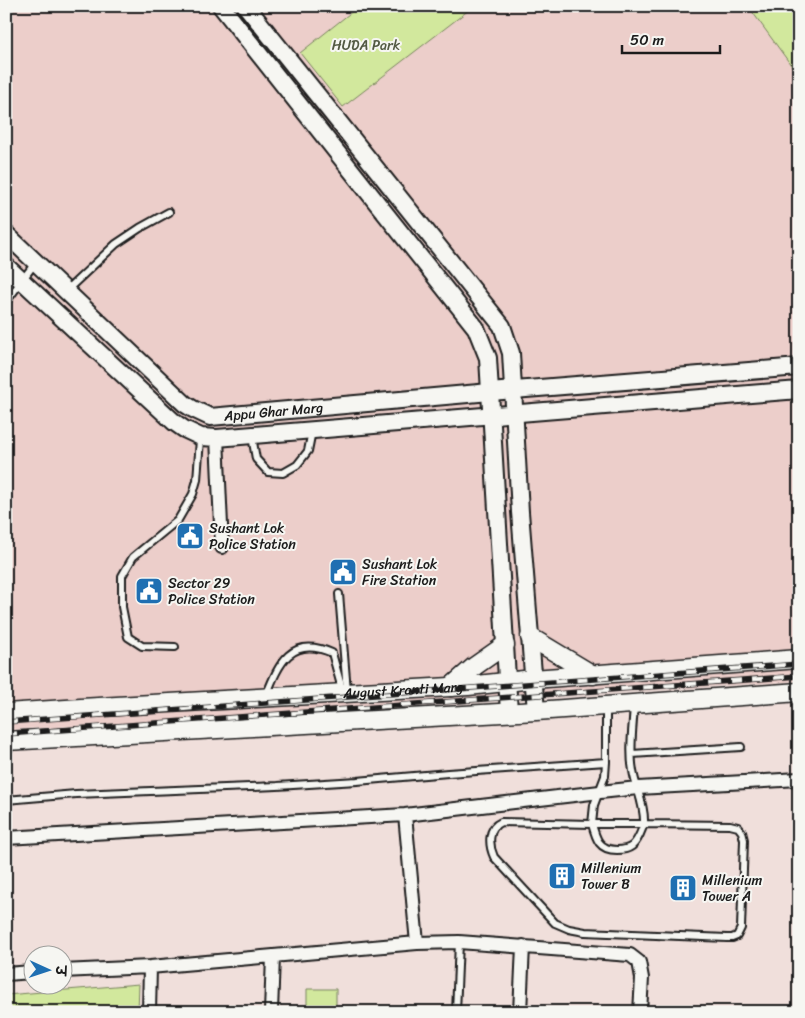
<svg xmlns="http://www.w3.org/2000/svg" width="805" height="1018" font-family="Sriracha,'Playpen Sans Deva',sans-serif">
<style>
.built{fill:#ecceca}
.green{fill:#d2e89d;stroke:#77825c}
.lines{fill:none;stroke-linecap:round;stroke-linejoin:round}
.service-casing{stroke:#1c1c1c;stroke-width:10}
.minor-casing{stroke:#1c1c1c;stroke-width:16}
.tertiary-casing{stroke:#1c1c1c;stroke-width:20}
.secondary-casing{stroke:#1c1c1c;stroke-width:21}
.path{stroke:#1c1c1c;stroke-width:2.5;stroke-dasharray:5 4;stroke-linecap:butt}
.service{stroke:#f6f6f2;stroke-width:6}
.minor{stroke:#f6f6f2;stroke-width:12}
.tertiary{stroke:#f6f6f2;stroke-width:16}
.secondary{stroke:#f6f6f2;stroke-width:18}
.rail-casing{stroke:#1c1c1c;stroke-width:5.5}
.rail{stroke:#f6f6f2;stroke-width:4;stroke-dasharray:11;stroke-linecap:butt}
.labels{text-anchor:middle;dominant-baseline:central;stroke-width:4;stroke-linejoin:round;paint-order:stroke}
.park-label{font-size:14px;fill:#535943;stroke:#f6f6f2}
.street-label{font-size:14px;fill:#1c1c1c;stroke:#f6f6f2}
.poi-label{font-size:14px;fill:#1c1c1c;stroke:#f6f6f2;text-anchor:start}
</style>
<rect width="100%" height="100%" fill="#f0dfdb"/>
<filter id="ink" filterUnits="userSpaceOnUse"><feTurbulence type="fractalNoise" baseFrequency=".02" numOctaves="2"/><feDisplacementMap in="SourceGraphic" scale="10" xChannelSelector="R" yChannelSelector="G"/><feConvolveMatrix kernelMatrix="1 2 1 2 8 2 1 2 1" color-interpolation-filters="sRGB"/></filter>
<g filter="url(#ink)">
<path class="built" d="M6,6H799V681L6,730Z"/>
<path class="green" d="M359,6H474L343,107L300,53Z
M748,6H799V76Z
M139,984L138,1012H6V995Z
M307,989H336V1012H307Z"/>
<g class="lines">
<defs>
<path id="service" d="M67,290L116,244L140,228L169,212
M6,302L35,263
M252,436L256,459L268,472L283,473L297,465L308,451L312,431
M339,594L347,691
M175,647L142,646L128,637L122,607V576L133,557L178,520L193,494L197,480L200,439
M266,696C279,663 291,635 332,653L340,682L341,693
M606,707V762L605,776L594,805L592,824L501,822C487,828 489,846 494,857L555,923L569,929L585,932L727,938H732L737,936L741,928L744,840L742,832L738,827L730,825L644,824C645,805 636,789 633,771C629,750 633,726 634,705
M632,754L741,747
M6,800L76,794L277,786L357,781L448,773L606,762
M592,824H644C641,831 639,840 632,846C628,849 623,850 617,850C599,850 596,839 592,824Z
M456,1012L459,942"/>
<path id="minor" d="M217,438L222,547
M405,815L417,943
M6,838L405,815L600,792L638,788L799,779
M62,971L150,967L417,943L459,942L630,955L639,962L642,978L640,1012
M6,974L32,972
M149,1012L150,967
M271,1012L273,956
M520,1012L523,946"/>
<g id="tertiary">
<path d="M221,6L476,328L488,358L509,712"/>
<path d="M246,6L502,326L511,353L520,512L536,711"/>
<path id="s1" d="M6,234L185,404L193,409L210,417L490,392L799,367"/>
<path d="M6,266L174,422L184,429L201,437L217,438L799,390"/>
</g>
<g id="secondary">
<path d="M530,637L593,675"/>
<path d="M451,687L475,666L505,645"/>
<path id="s2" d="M6,713L81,708L468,686L533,679L799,659"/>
<path d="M6,741L536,711L799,692"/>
</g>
</defs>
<use href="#service" class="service-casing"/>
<use href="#minor" class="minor-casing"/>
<use href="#tertiary" class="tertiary-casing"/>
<use href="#secondary" class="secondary-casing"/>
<path class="path" d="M787,6L799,22"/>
<use href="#service" class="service"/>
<use href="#minor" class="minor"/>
<use href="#tertiary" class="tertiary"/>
<use href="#secondary" class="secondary"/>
<defs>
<path id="rail" d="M6,722L799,664
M6,734L799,676"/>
</defs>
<use href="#rail" class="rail-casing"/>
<use href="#rail" class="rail"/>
</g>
</g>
<defs>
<symbol id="civic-square" viewBox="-11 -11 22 22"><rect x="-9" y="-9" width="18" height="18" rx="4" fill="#1f6fb2" stroke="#f6f6f2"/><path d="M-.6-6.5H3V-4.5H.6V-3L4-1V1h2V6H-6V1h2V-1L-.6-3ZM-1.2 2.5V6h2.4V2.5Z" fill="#fff"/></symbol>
<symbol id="building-square" viewBox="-11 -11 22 22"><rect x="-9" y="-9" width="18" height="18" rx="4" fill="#1f6fb2" stroke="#f6f6f2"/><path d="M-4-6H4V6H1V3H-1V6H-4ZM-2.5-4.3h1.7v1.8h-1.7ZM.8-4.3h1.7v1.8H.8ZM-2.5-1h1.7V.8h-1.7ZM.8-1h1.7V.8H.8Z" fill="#fff"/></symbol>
</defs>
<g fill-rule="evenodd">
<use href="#civic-square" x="174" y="520" width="32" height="32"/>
<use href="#civic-square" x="327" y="556" width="32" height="32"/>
<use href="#civic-square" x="133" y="575" width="32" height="32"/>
<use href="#building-square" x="546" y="860" width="32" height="32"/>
<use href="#building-square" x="667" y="872" width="32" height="32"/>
</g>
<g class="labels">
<g class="park-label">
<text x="366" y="45">HUDA Park</text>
</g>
<g class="street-label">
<text stroke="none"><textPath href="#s1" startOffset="339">Appu Ghar Marg</textPath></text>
<text stroke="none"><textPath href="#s2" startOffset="398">August Kranti Marg</textPath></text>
</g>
<g class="poi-label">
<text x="209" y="528">Sushant Lok<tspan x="209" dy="16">Police Station</tspan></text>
<text x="362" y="564">Sushant Lok<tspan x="362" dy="16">Fire Station</tspan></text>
<text x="168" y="583">Sector 29<tspan x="168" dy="16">Police Station</tspan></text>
<text x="581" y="868">Millenium<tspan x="581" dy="16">Tower B</tspan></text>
<text x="702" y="880">Millenium<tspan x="702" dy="16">Tower A</tspan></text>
</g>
</g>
<rect width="805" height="1018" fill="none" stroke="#f6f6f2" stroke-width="25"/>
<rect x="12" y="12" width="780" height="993" fill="none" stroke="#1c1c1c" stroke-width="2" filter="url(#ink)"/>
<g transform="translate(48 970) rotate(93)"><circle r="24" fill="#f6f6f2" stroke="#9f9f9c"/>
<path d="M0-4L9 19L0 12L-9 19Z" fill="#1f6fb2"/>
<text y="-8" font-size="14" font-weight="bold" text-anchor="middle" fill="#1c1c1c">उ</text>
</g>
<path d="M622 45v8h98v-8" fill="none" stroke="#1c1c1c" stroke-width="2.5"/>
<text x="630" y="45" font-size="15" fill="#1c1c1c" stroke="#f6f6f2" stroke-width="4" paint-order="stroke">50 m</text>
</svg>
